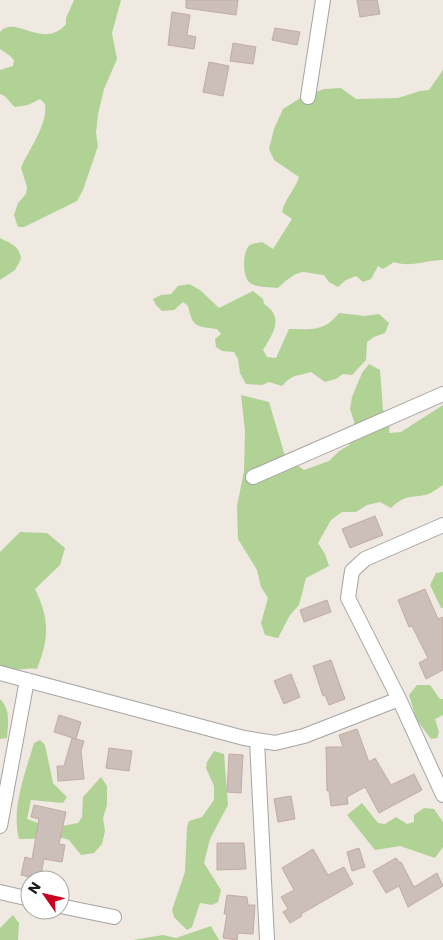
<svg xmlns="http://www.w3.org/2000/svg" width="443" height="940" font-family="Poppins,sans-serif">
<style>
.forest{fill:#b0d294}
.building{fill:#ccbeb8;stroke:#c2aca4}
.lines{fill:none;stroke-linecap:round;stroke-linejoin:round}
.minor-casing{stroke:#a4a4a4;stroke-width:16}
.minor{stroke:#fff;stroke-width:14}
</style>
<rect width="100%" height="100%" fill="#efe9e2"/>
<path class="forest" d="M74,0H121L112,33L117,59L104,89L98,114L96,133L98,146L83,190L77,201L24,227H18L14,215L18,203L26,194L27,187L21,168C29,149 48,125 45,104L40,99L28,105L15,107C10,103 7,96 0,94V70L13,66L14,60L9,55L0,49V32C15,14 43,51 66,24V18Z
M443,70V260C426,260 411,268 394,262L383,269L378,266L371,279L363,282L356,276L346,280L338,287L329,282L324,275C318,275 308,272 303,272C294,273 284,282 278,288C269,287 257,288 250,283C242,277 242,251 250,245C253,243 259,243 262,242L273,249L292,219L282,212C285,198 295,190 299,177L274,160L269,149L274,129L283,109L302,97L324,89L341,88L356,99L398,98L420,91L429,90Z
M0,238C11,244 19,245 21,259L15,270L0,280Z
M189,284L200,290L219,308L253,291L263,299L264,304C284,317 274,332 263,350L267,357L276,358L289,329C312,329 324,332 339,313L365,316L379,314L389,323L385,333L374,337L367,342L366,360L352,375L343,374L336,379L325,382L311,372C296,377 294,373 282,386L269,382L262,385L246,384L240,373L238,359L234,352L222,351L216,347L215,339L221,334L217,329C196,326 193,328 188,306L183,302L174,310L162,311L156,305L153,299L161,295L171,294L178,286Z
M369,364L380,370L383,410L390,420L389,433L401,432L443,405V485C438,488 431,494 425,495C408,498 405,495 391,508L380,502L367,505L356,512H342L331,520L318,543L325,554L329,566L306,578L299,605L290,615L278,638L265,635L261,623L268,598L261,587L257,570L238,539L237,506L244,471L245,431L241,395L269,402L285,456L304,470L329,461L338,452L349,445L355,433L354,421L350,409L352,397L362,373Z
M20,532L47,533L65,548L60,565L35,589C50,620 49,638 37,669C24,667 13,672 0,671V552Z
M443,572V608H441L430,585L436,573Z
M417,685H430L440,699H443V715L435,719L439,732L437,738L431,739L416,719L409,695Z
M0,699C11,710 8,723 7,738L0,739Z
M40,740L45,745L53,783L67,797L63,803L31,800L27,819L52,828L78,823L82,817L83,797L101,777L107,786V805L103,818L105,831L102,844L94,853L81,855L69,840L63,838L19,839C11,808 25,774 34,743Z
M214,751L224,754L228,805L210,839L204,863L221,890L218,902L212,905L200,903L192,927L187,930L174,917L172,910L185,872L187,827L189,821L202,817L214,800V786L206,768L207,762Z
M362,803L378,823L385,824L396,817L407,824L414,822V815L424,808L434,809L443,822V847L435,858L400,846L375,850L347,815Z
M13,915L19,923L18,940H0V928Z
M211,926L219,940H133L163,935L176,938Z"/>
<path class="building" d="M186,0H238L236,15L186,8Z
M357,0H377L380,14L360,17Z
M172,12L190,15L187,35L196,37L194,49L168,45Z
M275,28L300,32L297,45L272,40Z
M233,43L256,47L253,64L230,61Z
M209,62L229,66L223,96L203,92Z
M375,516L383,535L350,548L342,529Z
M425,589L438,619L443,617V670L426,679L419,663L428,658L412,626L409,627L398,600Z
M327,600L331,612L304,622L300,610Z
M331,660L345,699L329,705L325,695L323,696L313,666Z
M291,674L300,697L284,704L274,681Z
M59,715L81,722L76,739L54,732Z
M357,729L369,762L375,758L391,785L414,774L422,790L379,813L365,787L347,797L348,804L331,806L329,790L327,791L326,747H343L339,735Z
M72,738L84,741L81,751L84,779L58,781L57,766H64Z
M109,748L132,751L129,771L106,768Z
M229,754L243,755L241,793L227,792Z
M291,796L295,819L278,822L274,799Z
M34,805L66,812L59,844L65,845L62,862L44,859L40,880H30V883H28L29,877L21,875L25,857L32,859L39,819L31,817Z
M217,843H244L246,869L217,870Z
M359,848L365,867L352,871L347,852Z
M313,849L328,875L344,867L353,884L301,914L302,916L290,923L283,912L288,909L281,897L294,890L282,868Z
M396,858L400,863L401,862L414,887L437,873L443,886L408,907L399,886L386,893L373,871Z
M227,895L247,897L248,905H255L253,934L238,933L237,940L223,938L227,914H224Z"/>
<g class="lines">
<defs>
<path id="minor" d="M308,97L323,0
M253,477L443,394
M443,525L365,559L352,571L348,598L399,699L443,795
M0,673L244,738L275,743L304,736L399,699
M257,741L267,940
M0,826L27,680
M0,892L30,899
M60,906L114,917"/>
</defs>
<use href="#minor" class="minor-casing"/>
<use href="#minor" class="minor"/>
</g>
<g transform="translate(45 895) rotate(304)"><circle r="24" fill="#ffffff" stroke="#a5a5a5"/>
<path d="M0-4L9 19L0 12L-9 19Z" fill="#cb0020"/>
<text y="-8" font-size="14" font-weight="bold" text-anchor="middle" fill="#1d1d1d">N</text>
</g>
</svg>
